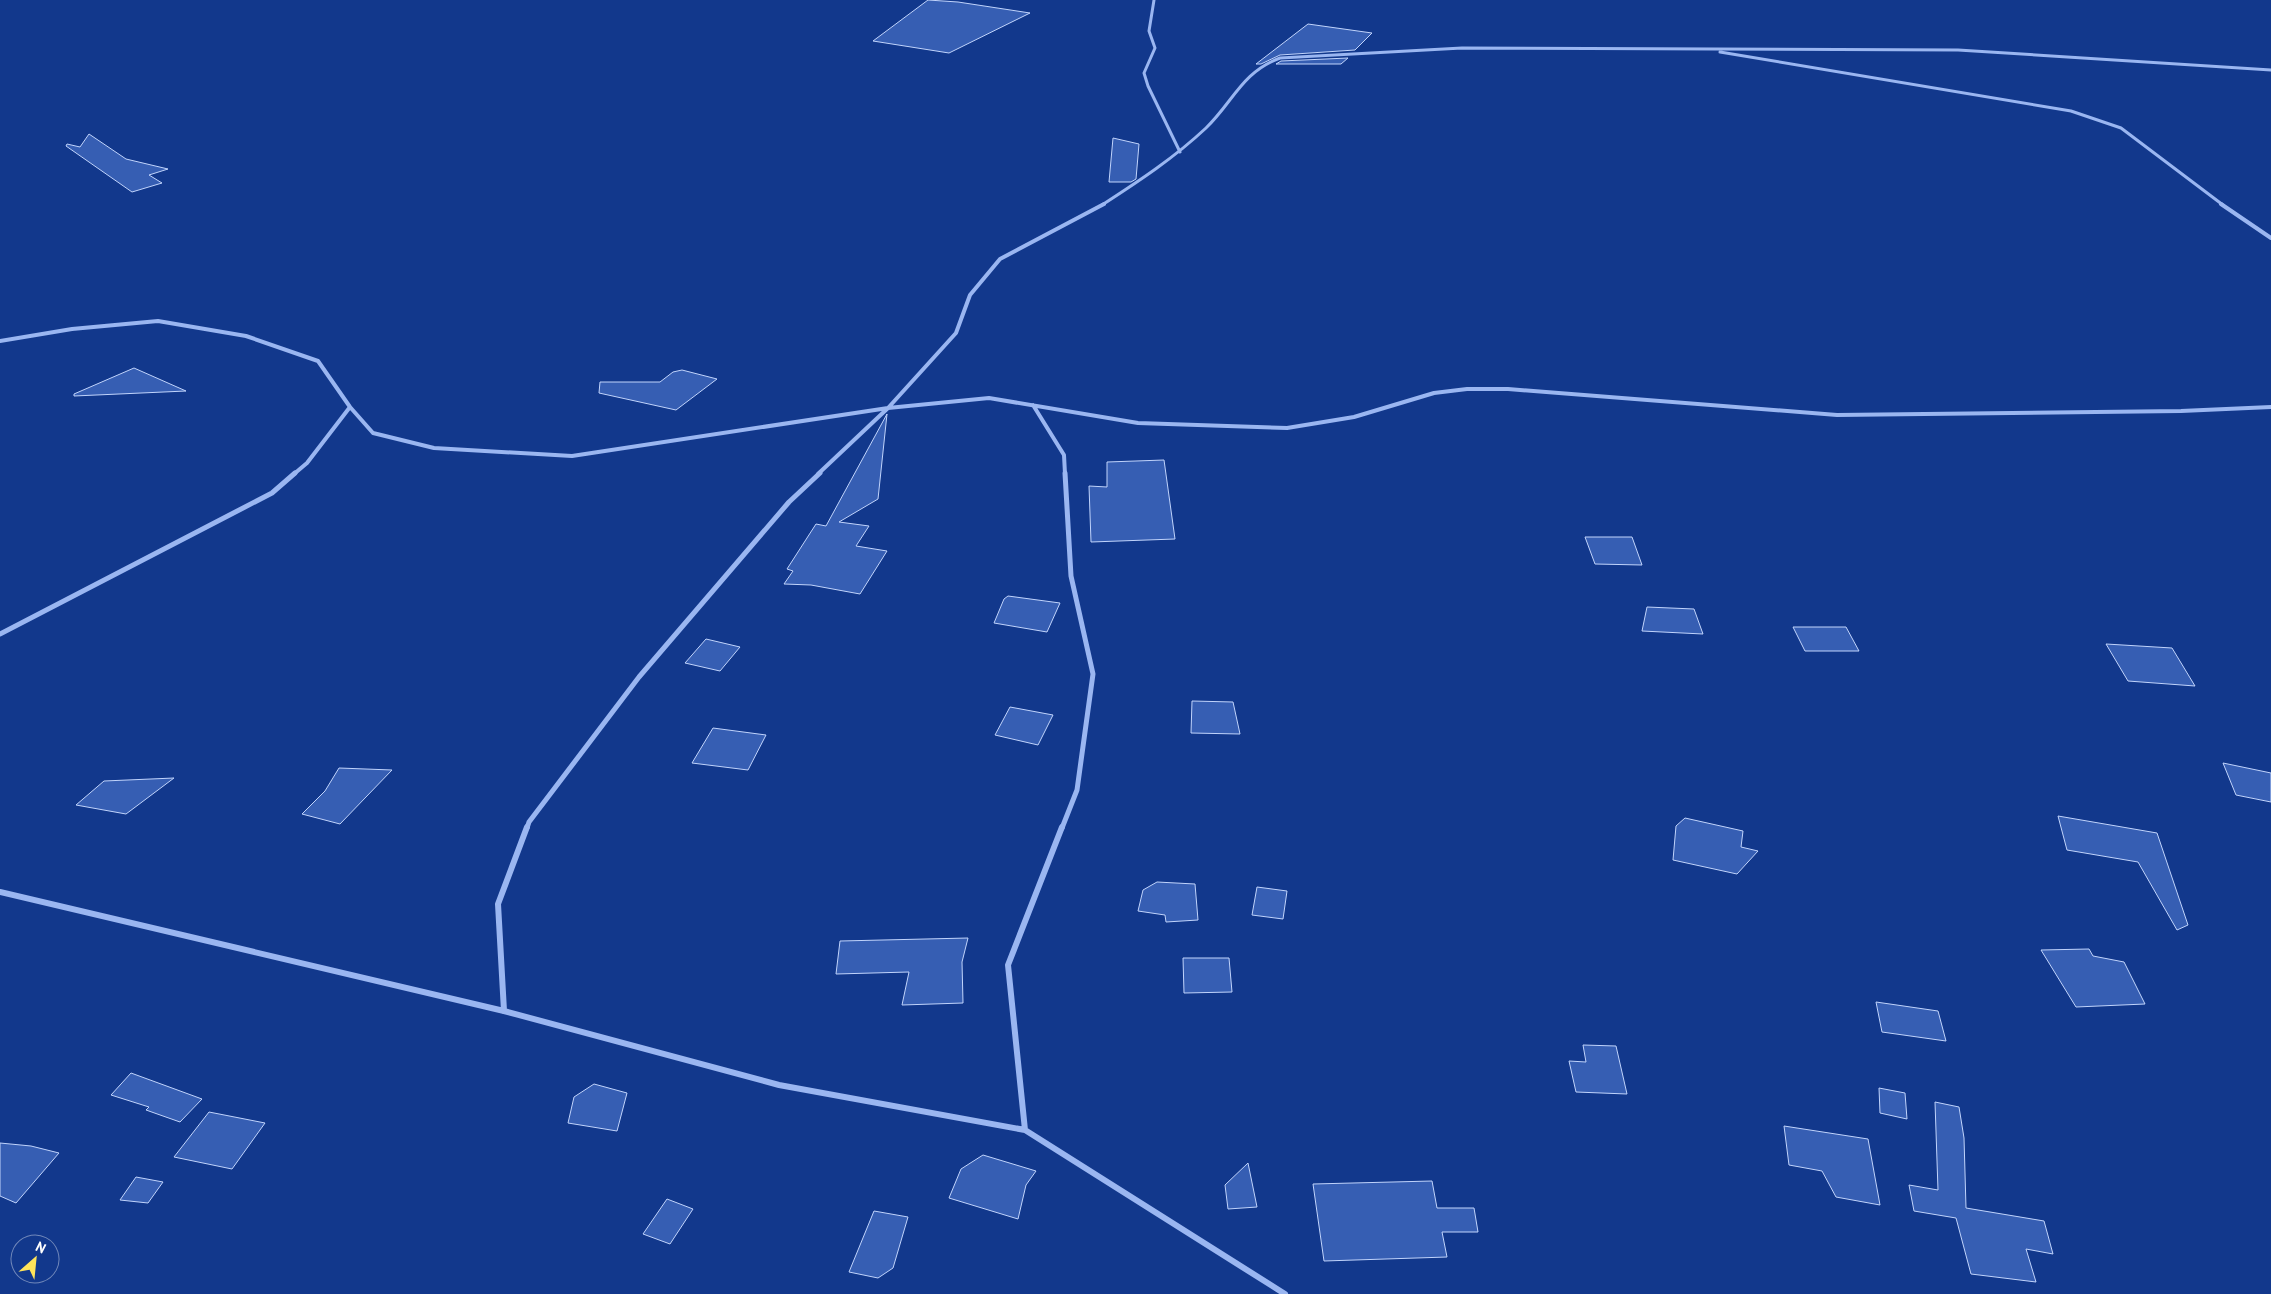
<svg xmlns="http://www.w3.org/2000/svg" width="2271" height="1294" font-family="'PT Sans',sans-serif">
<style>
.building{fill:#365eb3;stroke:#c1d4fc}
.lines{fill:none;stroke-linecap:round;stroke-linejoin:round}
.minor-far3{stroke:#9ab6f1;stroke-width:3}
.minor-far2{stroke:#9ab6f1;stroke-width:4}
.minor-far1{stroke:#9ab6f1;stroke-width:5}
.minor{stroke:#9ab6f1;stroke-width:6}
</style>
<rect width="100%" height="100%" fill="#12388c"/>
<path class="building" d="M928,0L958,2L1030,13L949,53L873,41Z
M1308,24L1372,33L1355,50L1280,55L1261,64H1256Z
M1348,58L1341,64H1276L1281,61Z
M89,134L126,159L168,169L149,175L162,183L132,192L66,146L67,144L80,147Z
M1113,138L1139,144L1136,179L1131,182H1109Z
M134,368L186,391L74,396V394Z
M682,370L717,379L676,410L599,393L600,382H660L673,372Z
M887,414L878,499L839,522L869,526L856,546L887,551L860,594L811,585L784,584L793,571L787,569L816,524L826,526Z
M1164,460L1175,539L1091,542L1089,486L1107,487V462Z
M1585,537H1632L1642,565L1595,564Z
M1008,596L1060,603L1047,632L994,623L1004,599Z
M1647,607L1694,609L1703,634L1642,631Z
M1793,627H1846L1859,651H1805Z
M706,639L740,647L720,671L685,663Z
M2106,644L2172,648L2195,686L2128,681Z
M1192,701L1233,702L1240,734L1191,733Z
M1010,707L1053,715L1038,745L995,735Z
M713,728L766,735L748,770L692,763Z
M2223,763L2271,773V802L2236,795Z
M339,768L392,770L340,824L302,814L325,791Z
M174,778L126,814L76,805L104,781Z
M2058,816L2157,833L2188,925L2177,930L2138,862L2067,850Z
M1685,818L1743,831L1741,847L1758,851L1737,874L1673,860L1676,826Z
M1157,882L1195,884L1198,920L1166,922L1165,915L1138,911L1143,890Z
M1257,887L1287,891L1283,919L1252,915Z
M968,938L962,962L963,1003L902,1005L909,972L836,974L840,941Z
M2089,949L2093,956L2124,962L2145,1004L2076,1007L2041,950Z
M1183,958H1229L1232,992L1184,993Z
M1876,1002L1938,1011L1946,1041L1882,1032Z
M1583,1045L1616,1046L1627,1094L1576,1092L1569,1061L1586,1062Z
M131,1073L202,1099L180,1122L146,1110L149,1107L111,1095Z
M594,1084L627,1093L617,1131L568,1123L574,1097Z
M1879,1088L1905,1093L1907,1119L1880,1113Z
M1935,1102L1959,1107L1964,1138L1966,1208L2044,1221L2053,1254L2026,1249L2036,1282L1971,1274L1956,1218L1914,1211L1909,1185L1938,1190Z
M209,1112L265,1123L232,1169L174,1157Z
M1784,1126L1868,1139L1880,1205L1836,1197L1822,1171L1789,1165Z
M0,1143L31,1146L59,1153L16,1203L0,1196Z
M983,1155L1036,1171L1026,1185L1018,1219L949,1198L961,1169Z
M1248,1163L1257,1207L1228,1209L1225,1185Z
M136,1177L163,1182L148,1203L120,1200Z
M1432,1181L1437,1208H1474L1478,1232H1442L1447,1257L1324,1261L1313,1184Z
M667,1199L693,1209L670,1244L643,1234Z
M874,1211L908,1217L893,1268L878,1278L849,1272Z"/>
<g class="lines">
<path class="minor-far3" d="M1154,0L1149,31L1155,48L1144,73L1148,86L1180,152
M1720,52L2071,111L2121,128L2223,205
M1102,205C1139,181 1174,158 1206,128C1233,102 1242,72 1280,58L1462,48L1958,50L2271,70"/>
<path class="minor-far2" d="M2221,204L2271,238
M0,341L72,329L158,321L246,336L318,361L350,407L373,433L434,448L572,456L888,408L989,398L1138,423L1287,428L1354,417L1434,393L1467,389H1508L1837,415L2181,411L2271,407
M1033,405L1064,455L1065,474
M294,474L307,463L350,407
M818,474L888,408L956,333L970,295L1000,259L1104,204"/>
<path class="minor-far1" d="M0,634L272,493L295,473
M527,828L529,822L639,677L789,502L820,473
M1062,828L1077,790L1093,674L1071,576L1065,473"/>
<path class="minor" d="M0,892L504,1011L779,1085L1025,1130L1285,1294
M504,1011L498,904L527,827
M1025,1130L1008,965L1062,827"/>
</g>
<g transform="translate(35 1259) rotate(27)"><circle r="24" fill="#12388c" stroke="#7188ba"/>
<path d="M0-4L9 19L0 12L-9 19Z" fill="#ffe45a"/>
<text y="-8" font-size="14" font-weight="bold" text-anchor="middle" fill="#ffffff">N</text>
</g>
</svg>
